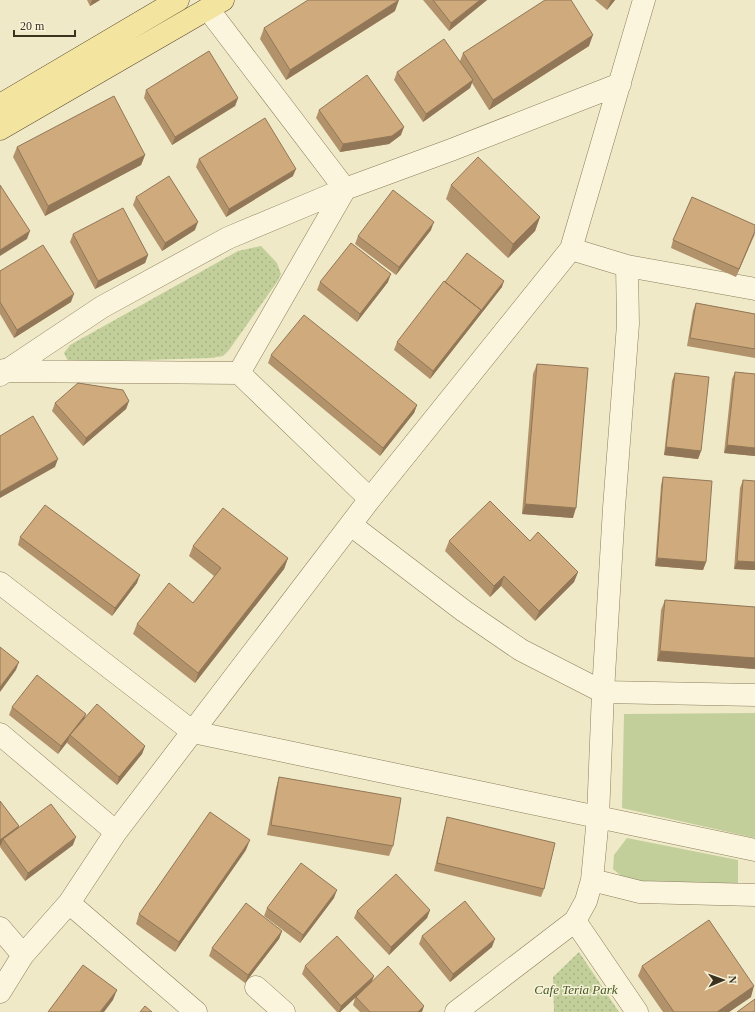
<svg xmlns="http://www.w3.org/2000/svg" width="755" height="1012" font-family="Georgia,serif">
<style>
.grass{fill:#c2cf9b}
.park{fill:url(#park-dots)}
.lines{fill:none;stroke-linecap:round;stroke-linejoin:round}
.minor-casing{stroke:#8d7d5c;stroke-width:23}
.major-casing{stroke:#5b4a30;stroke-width:23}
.minor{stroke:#faf5dc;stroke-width:22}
.major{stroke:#f3e59f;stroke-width:22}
.wall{fill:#b2926b}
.shaded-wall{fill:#917757}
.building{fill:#cfaa7c;stroke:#917757}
.labels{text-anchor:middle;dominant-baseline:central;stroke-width:3;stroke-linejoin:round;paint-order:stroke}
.park-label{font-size:13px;font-style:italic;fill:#465a26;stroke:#f7f2d8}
</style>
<defs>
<pattern id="park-dots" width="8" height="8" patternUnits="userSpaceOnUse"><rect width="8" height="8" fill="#c2cf9b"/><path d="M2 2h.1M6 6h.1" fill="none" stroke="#a8b285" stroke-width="1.8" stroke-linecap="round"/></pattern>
</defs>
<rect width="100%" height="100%" fill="#f0e9c8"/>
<path class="grass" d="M755,713V838L622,808L624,714Z
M627,838L738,860V885L631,884L613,869L614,855Z"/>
<path class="park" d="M261,246L277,263L281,274L277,282L229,350L223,356L211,358L81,362L68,361L64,353L70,345L238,251Z
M579,952L619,1012H554L553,977Z"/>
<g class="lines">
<defs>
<path id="minor" d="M208,9L345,189L239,373
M627,266L755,289
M4,370L5,371L239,373L370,499
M0,375L102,307L228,238L345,189L451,150L620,84
M351,525L464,611L521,650L603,692L755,695
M0,583L193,732L755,850
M0,734L116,832
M592,880L640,892L755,895
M69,903L196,1012
M575,921L637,1012
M0,928L23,955
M256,987L284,1012
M0,992L23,955L69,903L116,832L370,499L571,249L644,0
M456,1012L575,921L586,901L592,880L598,817L603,692L614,508L628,324L627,266L571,249"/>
<path id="major" d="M0,105L178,0
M0,129L223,0"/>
</defs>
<use href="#minor" class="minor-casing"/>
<use href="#major" class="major-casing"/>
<use href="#minor" class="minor"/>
<use href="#major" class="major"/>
</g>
<path class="wall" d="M87,0H100L90,6Z
M423,0H487L449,31Z
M595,0H615L607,10Z
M395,11L286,80L260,39L264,28Z
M589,46L489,110L472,83L470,88L423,122L394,80L397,72L460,61L463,53Z
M146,90L238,98L235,106L172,145L144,98Z
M319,110L401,135L389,144L340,152L316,118Z
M17,147L145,155L141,165L45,216L13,157Z
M199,159L293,176L226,217L196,167Z
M451,185L540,217L535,231L508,258L446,199Z
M136,197L195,230L162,251L133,205Z
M431,230L396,275L355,244L358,236Z
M73,234L148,255L145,263L95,289L70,242Z
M755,234L736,277L671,248L673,240Z
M0,271L71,302L14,338L0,314Z
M320,282H388L357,322L317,290Z
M445,282L502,287L430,379L394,350L397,342Z
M696,303L755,314V358L687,346L693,311Z
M271,355L417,405L414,413L380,456L268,363Z
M537,364L573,518L522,514L533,374Z
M735,372L755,374V456L724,453L732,379Z
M675,373L701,451L698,459L664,455L672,381Z
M129,401L126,409L83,446L52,411L55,403Z
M663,477L706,562L703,570L655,566L661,485Z
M743,480L755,570L734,569L740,488Z
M20,537L137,583L112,616L18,545Z
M449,541H530L578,572L574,582L535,621L501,586L490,597L445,551Z
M193,546L288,558L284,569L195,683L133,634L137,624L193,603L214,576L189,556Z
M665,600L755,607V669L657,661L661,610Z
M12,707L86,714L84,719L145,746L142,754L117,785L67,743L68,741L58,754L9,715Z
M279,777L393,846L389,856L267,835L276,788Z
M0,801L19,826L18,828L73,845L25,881L0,847L1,845L0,846Z
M447,817L544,889L541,897L434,871L445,825Z
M246,850L175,952L136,924L139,914Z
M334,898L300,943L264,916L267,908Z
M430,910L427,918L389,955L354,918L357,911Z
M282,931L279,939L245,983L209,956L212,948Z
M422,936L492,947L450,982L419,944Z
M305,966L374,976L371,982L422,1012H360L353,1005L355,998L340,1012H337L302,974Z
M642,966L751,997L729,1012H663L638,976Z"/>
<path class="shaded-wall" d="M92,0H100L90,6Z
M399,0L395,11L286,80L290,70Z
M480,0H487L449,31L451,23Z
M611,0H615L607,10L610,2Z
M593,35L589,46L489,110L493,100Z
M473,80L470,88L423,122L426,114Z
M238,98L235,106L172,145L175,137Z
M404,127L401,135L389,144L340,152L343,144Z
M145,155L141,165L45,216L48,206Z
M296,169L293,176L226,217L229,209Z
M540,217L535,231L508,258L513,244Z
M198,222L195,230L162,251L165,243Z
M434,222L431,230L396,275L399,267Z
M30,231L27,239L0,256V250Z
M755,231V232L736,277L739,269Z
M148,255L145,263L95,289L98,281Z
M391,274L388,282L357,322L360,314Z
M504,281L502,287L430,379L433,371Z
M74,294L71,302L14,338L17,330Z
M129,401L126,409L83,446L86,438Z
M417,405L414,413L380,456L383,448Z
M727,445L755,448V456L724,453Z
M666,447L701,451L698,459L664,455Z
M58,459L55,467L0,498V492Z
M525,504L576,508L573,518L522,514Z
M288,558L284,569L195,683L198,673Z
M657,558L706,562L703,570L655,566Z
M737,561L755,562V570L734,569Z
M578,572L574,582L535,621L539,611Z
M140,575L137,583L112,616L115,608Z
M504,576L501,586L490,597L494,586Z
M660,651L755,658V669L657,661Z
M19,662L16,670L0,692V687Z
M86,714L83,722L70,735L68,741L58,754L61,746Z
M145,746L142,754L117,785L119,777Z
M19,826L16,834L3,839L1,845L0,846V840Z
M76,837L73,845L25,881L28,873Z
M250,840L246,850L175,952L179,942Z
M337,890L334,898L300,943L303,935Z
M430,910L427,918L389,955L391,947Z
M282,931L279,939L245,983L248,975Z
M495,939L492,947L450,982L453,974Z
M374,976L371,984L356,997L355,998L340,1012H339L341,1006Z
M754,986L751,997L729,1012H717Z
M117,990L113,1000L104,1012H100Z
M424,1006L422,1012H418Z"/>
<path class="building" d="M308,0H399L290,70L264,28Z
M433,0H480L451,23Z
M545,0H571L593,35L493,100L463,53Z
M444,39L473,80L426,114L397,72Z
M209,51L238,98L175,137L146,90Z
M367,75L404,127L392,136L343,144L319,110Z
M114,96L145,155L48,206L17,147Z
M265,118L296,169L229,209L199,159Z
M478,157L540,217L513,244L451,185Z
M169,176L198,222L165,243L136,197Z
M0,185L30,231L0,250Z
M393,190L434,222L399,267L358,236Z
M692,197L755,225V231L739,269L673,240Z
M123,208L148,255L98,281L73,234Z
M351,243L391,274L360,314L320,282Z
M43,245L74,294L17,330L0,302V271Z
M467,253L504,281L480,312L481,310L445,282Z
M444,281L481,310L433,371L397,342Z
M696,303L755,314V349L690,338Z
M304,315L417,405L383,448L271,355Z
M537,364L588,368L576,508L525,504Z
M735,372L755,374V448L727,445Z
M675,373L709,377L701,451L666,447Z
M78,383L123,390L129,401L86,438L55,403Z
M33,416L58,459L0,492V436Z
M663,477L712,481L706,562L657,558Z
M743,480L755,481V562L737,561Z
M490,501L530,541L538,532L578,572L539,611L504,576L494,586L449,541Z
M45,505L140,575L115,608L20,537Z
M223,508L288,558L198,673L137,624L169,583L193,603L221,568L193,546Z
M665,600L755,607V658L660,651Z
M0,647L19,662L0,687Z
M37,675L86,714L61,746L12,707Z
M97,704L145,746L119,777L70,735Z
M279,777L401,798L393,846L271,825Z
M0,801L19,826L0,840Z
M51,804L76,837L28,873L3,839Z
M210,812L250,840L179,942L139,914Z
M447,817L555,843L544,889L437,863Z
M301,863L337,890L303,935L267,908Z
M396,874L430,910L391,947L357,911Z
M465,901L495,939L453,974L422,936Z
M246,903L282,931L248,975L212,948Z
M709,920L754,986L717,1012H674L642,966Z
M337,936L374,976L341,1006L305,966Z
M83,965L117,990L100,1012H48Z
M388,966L424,1006L418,1012H370L356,997Z
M755,999V1012H737Z
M145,1006L152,1012H140Z"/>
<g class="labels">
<g class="park-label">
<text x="576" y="989">Cafe Teria Park</text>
</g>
</g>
<g transform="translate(723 980) rotate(88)" stroke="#f7f2d8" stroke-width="3" paint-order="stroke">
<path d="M0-3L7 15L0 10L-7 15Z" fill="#3d3220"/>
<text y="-6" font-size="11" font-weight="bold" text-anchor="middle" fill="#3d3220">N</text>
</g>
<path d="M14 30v6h61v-6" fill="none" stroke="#3d3220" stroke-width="2"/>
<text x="20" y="30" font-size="12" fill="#3d3220" stroke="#f7f2d8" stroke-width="3" paint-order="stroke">20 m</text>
</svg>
